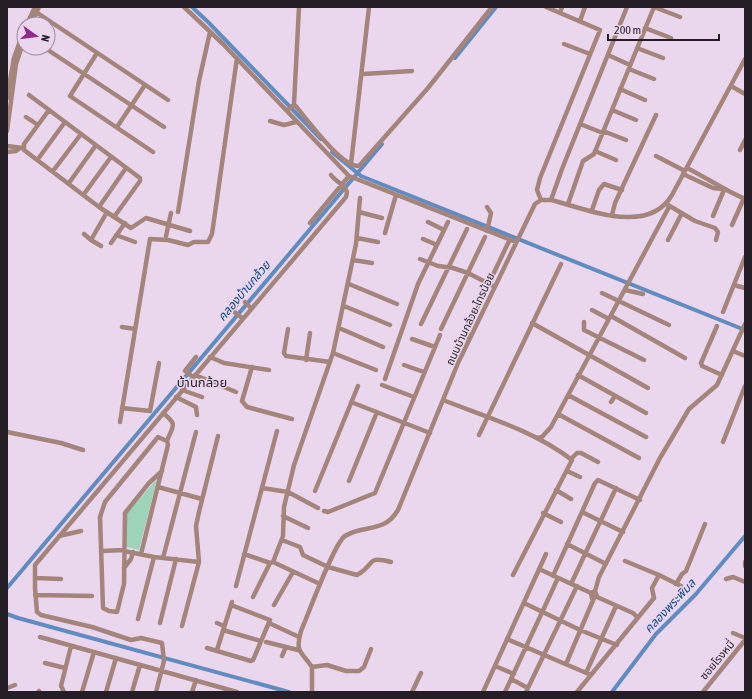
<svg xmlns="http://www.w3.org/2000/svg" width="752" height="699" font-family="'Asap Condensed','Noto Sans Thai',sans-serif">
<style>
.green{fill:#9dd3b8}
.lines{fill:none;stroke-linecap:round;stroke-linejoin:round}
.canal{stroke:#618cc1;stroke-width:4}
.minor{stroke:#a5847c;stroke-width:4.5}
.labels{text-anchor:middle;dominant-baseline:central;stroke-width:3;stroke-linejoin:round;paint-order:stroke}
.street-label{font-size:11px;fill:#251e26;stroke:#ead7ee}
.water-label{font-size:12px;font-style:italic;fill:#08498a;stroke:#ead7ee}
.quarter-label{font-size:13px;fill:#251e26;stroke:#ead7ee}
</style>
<rect width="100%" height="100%" fill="#ead7ee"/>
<path class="green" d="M157,479L139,550L127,547L126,517L128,512Z"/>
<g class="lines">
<path class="canal" d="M192,7L208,22L321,139
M455,58L496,7
M332,152L361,176L745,330
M7,588L382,144
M7,614L18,618L289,692
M612,692L656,634L696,594L745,536"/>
<path class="minor" d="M184,7L223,44L349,176L516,242
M654,7L680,17
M36,12L168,100
M560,13L562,7
M580,21L585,7
M27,24L35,7
M31,24L39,7
M40,24L43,17
M645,28L671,38
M564,44L590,54
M45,48L164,127
M637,48L663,58
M97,53L70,96L153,152
M608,55L630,65
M629,69L654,79
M363,74L412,71
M731,86L745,94
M620,89L645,100
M29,95L140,178V181L114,217
M7,98L14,58L24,30
M294,104C306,118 341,167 359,166L428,88L492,7
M49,110L24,144V150L99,207L131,228L146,218L190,231
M612,110L636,120
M287,111L294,104L299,7
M26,117L38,125
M270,121L284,125L296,122
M580,124L603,133
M117,127L145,85
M7,131L16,64L24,40
M603,131L626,140
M7,146L23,148
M740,150L745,140
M595,151L616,160
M7,152L16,151L20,148
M656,156L685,171
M38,159L65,122
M351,164L369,7
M687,168C707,178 724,190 745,199
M53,171L81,134
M683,174L713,188L722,189
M69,183L96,145
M84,194L111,157
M541,200L537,190L540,178L600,30L546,7
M551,200L562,169L627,7
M568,204L583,161L594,154L654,7
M668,205L695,221L715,228L718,232L716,240
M99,207L126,168
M592,210L599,190L604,184L622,190
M178,212L199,81L210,32
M359,212L382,218
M612,215L615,203L656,115
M713,216L724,190
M428,222L444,230
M310,223L349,176
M732,225L744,198
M487,231L491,213L487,207
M385,233L396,195
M84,234L91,240
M116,235L135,242
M166,236L171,213
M357,238L378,242
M423,239L437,245
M668,240L682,213
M111,243L125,223
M101,246L91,240L107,212
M420,259L438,266L453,268L468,273L495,287
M353,260L372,263
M349,284L397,304
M734,285L745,288
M625,290L643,294
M602,293L669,325
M245,302L251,308
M237,304L232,310L242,318
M344,306L390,325
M592,310L609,319
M723,312L745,257
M611,316L685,358
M584,322V330L644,360
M532,323L648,388
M421,324L467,229
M717,326L701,363L702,366L722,375
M122,327L135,329
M339,328L383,347
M288,329L284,353L286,356L330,362
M441,329L485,237
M412,339L435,347
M468,341L467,331L470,323L510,239
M733,351L745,356
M333,353L376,370
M210,357L224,363L269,370
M306,360L310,333
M404,365L424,372
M252,367L242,401L247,407L292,419
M195,375L236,392
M578,375L646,413
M193,377L185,371L196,357
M385,379L418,284L448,222
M382,385L414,397
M182,390L202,397
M568,395L646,437
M176,397L196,407L197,415
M443,400C486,417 535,431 572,460L513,575
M351,402L430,433
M611,402L615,396
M122,408L150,411L159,363
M558,414L639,458
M120,422L150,239L168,240L188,245L194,242H208L212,234L237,58
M7,432L61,443L83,450
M479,435L561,264
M537,438L542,437L551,427L669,207
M723,442L745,386
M571,459L577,453H581L598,462
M162,471L149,483L125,513L124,584L117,612L109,611L103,608L100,517L105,502L158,437L167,441
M567,471L580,477
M349,481L377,412
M158,487L202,499
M262,488L288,492L318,508
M556,490L571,499
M315,491L358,386
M324,511L328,512L375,493L440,335
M582,512L623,532
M543,513L561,522
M283,516L308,528
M59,536L81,531
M282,540L300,547L303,555L328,567L357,575C376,565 365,555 391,562
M567,544L606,564
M102,551L123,550
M124,551L154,557L199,562
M141,554L168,445L167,441C173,425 178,425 163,413
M244,554L270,563L273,562L320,584
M163,558L196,432
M625,561L659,575
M273,562L283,536L284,507L294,465L333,353L356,244L360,198
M745,562V566
M124,568L131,559L133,552
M539,569L591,593
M553,576L595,483L598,480L640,500
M35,578L61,579
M726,579L733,577L745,582
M571,584L616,488
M676,584L682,574L686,571L705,524
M236,586L277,431
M595,591L591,593L592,598L597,596L595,591L599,577L660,458L689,409L717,385L745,324
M35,595L92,596
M253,597L270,563
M597,597L633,613L637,617
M524,603L580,630L617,645
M274,605L293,572
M138,619L154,557
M160,623L176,559
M217,623L224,626
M269,623L299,637
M182,626L199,562L196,526L199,512L218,436
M223,630L261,641
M733,633L745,638
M40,637L237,692
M507,639L591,675
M266,642L298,650
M207,648L251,661L253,660L270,620L231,605
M217,650L232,602
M282,656L286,647
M45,663L65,668
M566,664L594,598
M495,666L514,674
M312,667L327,665L346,671H359L364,667L371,649
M586,673L616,606
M511,679L528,688
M7,688L15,685
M38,692L39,691
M64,692L61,686L71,646
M82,692L94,652
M106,692L116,658
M132,692L140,665
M156,692L164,661L162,643L141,638L131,640L92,627L41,615L37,612L35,588V565L346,197L347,192C344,184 336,182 331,175
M192,692L196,680
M312,692V667C301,651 295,653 301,631C308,615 334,543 345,536C363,524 384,534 398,510L458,363L535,204L541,200H551C587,209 648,236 672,195L745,59
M412,692L421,673
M483,692L546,554
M505,692L558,578
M526,692L577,586
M577,692L654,598L652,588L659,575L681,586
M703,692L745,640"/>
</g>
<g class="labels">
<g class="street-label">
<text transform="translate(470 319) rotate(-65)">ถนนบ้านกล้วย-ไทรน้อย</text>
<text transform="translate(717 660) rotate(-50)">ซอยโรงหมี่</text>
</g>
<g class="water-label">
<text transform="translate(244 291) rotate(-50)">คลองบ้านกล้วย</text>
<text transform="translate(670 606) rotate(-47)">คลองพระพิมล</text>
</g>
<g class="quarter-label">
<text x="202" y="382">บ้านกล้วย</text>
</g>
</g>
<rect width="752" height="699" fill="none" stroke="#251e26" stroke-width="16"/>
<g transform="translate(36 36) rotate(104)"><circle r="19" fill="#ead7ee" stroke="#9b8d9e"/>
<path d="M0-3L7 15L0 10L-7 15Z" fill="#92288b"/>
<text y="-6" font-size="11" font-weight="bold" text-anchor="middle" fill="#251e26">N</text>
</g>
<path d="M608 34v6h111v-6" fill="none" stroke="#251e26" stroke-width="2"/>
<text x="614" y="34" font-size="12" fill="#251e26" stroke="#ead7ee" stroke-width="3" paint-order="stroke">200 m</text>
</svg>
